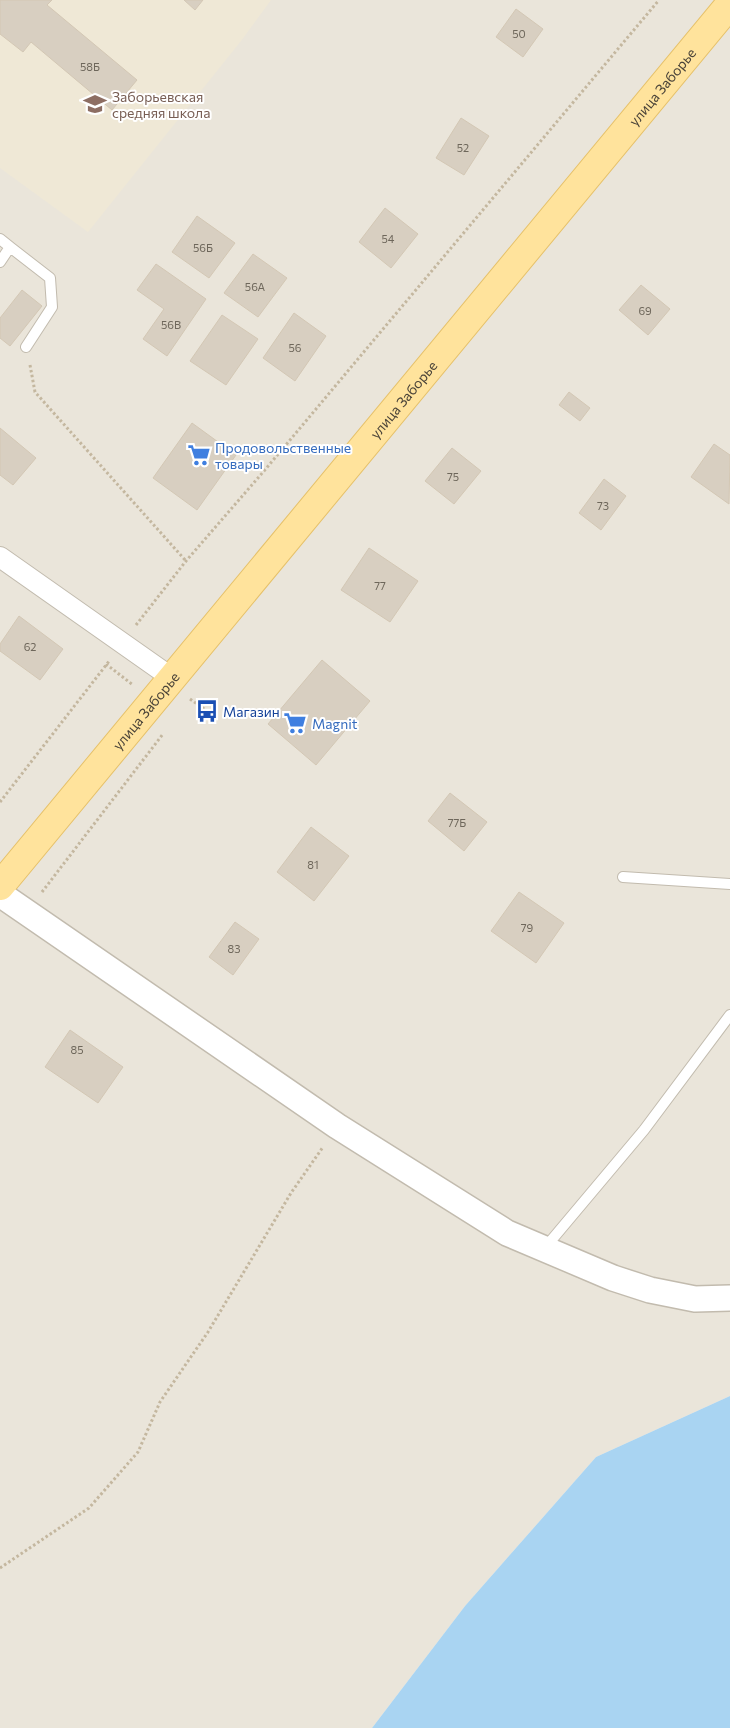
<svg xmlns="http://www.w3.org/2000/svg" width="730" height="1728" font-family="Commissioner,sans-serif">
<style>
.residential{fill:#eae5da}
.education{fill:#efe8d6}
.water{fill:#a9d4f2}
.building{fill:#d8cfc1;stroke:#d3c7b4}
.lines{fill:none;stroke-linecap:round;stroke-linejoin:round}
.service-casing{stroke:#c2bbae;stroke-width:12}
.minor-casing{stroke:#c2bbae;stroke-width:22}
.tertiary-casing{stroke:#c2bbae;stroke-width:28}
.primary-casing{stroke:#e6c16a;stroke-width:30}
.path{stroke:#c4b79f;stroke-width:3;stroke-dasharray:2.5 2.5;stroke-linecap:butt}
.service{stroke:#fff;stroke-width:10}
.minor{stroke:#fff;stroke-width:20}
.tertiary{stroke:#fff;stroke-width:25}
.primary{stroke:#ffe39c;stroke-width:28}
.labels{text-anchor:middle;dominant-baseline:central;stroke-width:4;stroke-linejoin:round;paint-order:stroke}
.number-label{font-size:11px;fill:#6e675b}
.street-label{font-size:14px;fill:#4b4439;stroke:#fff}
.education-label{font-size:14px;fill:#785e54;stroke:#fff;text-anchor:start}
.shop-label{font-size:14px;fill:#366cbe;stroke:#fff;text-anchor:start}
.transit-label{font-size:14px;fill:#164399;stroke:#fff;text-anchor:start}
</style>
<rect width="100%" height="100%" fill="#f6f3ec"/>
<path class="residential" d="M0,0H730V1396L596,1457L465,1606L372,1728H0Z"/>
<path class="education" d="M0,0H271L241,41L88,232L0,168Z"/>
<path class="water" d="M730,1396V1728H372L465,1606L596,1457Z"/>
<path class="building" d="M0,0H52L47,5L137,80L112,110L31,42L23,52L0,34Z
M184,0H203L195,10Z
M516,9L543,29L523,57L496,37Z
M461,118L489,136L464,175L436,158Z
M385,208L418,234L391,268L359,242Z
M197,216L235,243L209,278L172,252Z
M253,254L287,278L258,317L224,293Z
M156,264L206,299L167,356L143,339L164,309L137,290Z
M641,285L670,309L648,335L619,310Z
M22,290L42,306L10,346L0,338V318Z
M294,313L326,336L295,381L263,358Z
M222,315L258,339L226,385L190,361Z
M569,392L590,408L580,421L559,405Z
M192,423L236,455L197,510L153,478Z
M0,428L36,458L13,485L0,475Z
M714,444L730,455L729,504L691,477Z
M452,448L481,471L454,504L425,481Z
M604,479L626,496L601,530L579,513Z
M369,548L418,581L390,622L341,590Z
M19,616L63,649L40,680L0,651V644Z
M322,660L370,701L316,765L268,724Z
M450,793L487,822L464,851L428,821Z
M311,827L349,856L314,901L277,872Z
M519,892L564,923L536,963L491,931Z
M235,922L259,939L233,975L209,957Z
M70,1030L123,1067L98,1103L45,1067Z"/>
<g class="lines">
<defs>
<path id="service" d="M0,239L10,247L0,262
M10,247L50,278L52,307L26,347
M623,877L730,884
M544,1249L644,1130L730,1015"/>
<path id="minor" d="M0,557L172,678"/>
<path id="tertiary" d="M0,894L337,1126L507,1233L613,1278L650,1290L695,1299L730,1298"/>
<g id="primary">
<path id="s1" d="M0,886L730,4"/>
</g>
</defs>
<use href="#service" class="service-casing"/>
<use href="#minor" class="minor-casing"/>
<use href="#tertiary" class="tertiary-casing"/>
<use href="#primary" class="primary-casing"/>
<path class="path" d="M30,365L35,392L186,561
M136,625L186,561L264,471L659,0
M106,664L133,685
M190,699L207,711
M0,802L110,660
M42,892L163,734
M0,1568L89,1508L138,1452L160,1402L208,1332L291,1193L323,1147"/>
<use href="#service" class="service"/>
<use href="#minor" class="minor"/>
<use href="#tertiary" class="tertiary"/>
<use href="#primary" class="primary"/>
</g>
<defs>
<symbol id="school-bare" viewBox="-9 -9 18 18"><path d="M0-5L7-2L0 1L-7-2ZM-4 1L0 2.5L4 1V4Q0 6-4 4Z" fill="#8d6e63" stroke="#fff" stroke-width="2.5" paint-order="stroke"/></symbol>
<symbol id="supermarket-bare" viewBox="-9 -9 18 18"><path d="M-6-5.5h2.5l.6 2H6L4.5 2H-2.5L-4.4-4H-6ZM-1.5 3.2a1.3 1.3 0 1 0 .1 0ZM3 3.2a1.3 1.3 0 1 0 .1 0Z" fill="#3f7fe0" stroke="#fff" stroke-width="2.5" paint-order="stroke"/></symbol>
<symbol id="bus-bare" viewBox="-9 -9 18 18"><path d="M-5-6H5V4H4V6H2V4H-2V6H-4V4H-5ZM-3.5-4V0h7V-4ZM-3.5 1.2v1.5H-2V1.2ZM2 1.2v1.5H3.5V1.2Z" fill="#1a4fb4" stroke="#fff" stroke-width="2.5" paint-order="stroke"/></symbol>
</defs>
<g fill-rule="evenodd">
<use href="#school-bare" x="79" y="88" width="32" height="32"/>
<use href="#supermarket-bare" x="183" y="439" width="32" height="32"/>
<use href="#bus-bare" x="191" y="695" width="32" height="32"/>
<use href="#supermarket-bare" x="279" y="707" width="32" height="32"/>
</g>
<g class="labels">
<g class="number-label">
<text x="519" y="33">50</text>
<text x="90" y="66">58Б</text>
<text x="463" y="147">52</text>
<text x="388" y="238">54</text>
<text x="203" y="247">56Б</text>
<text x="255" y="286">56А</text>
<text x="645" y="310">69</text>
<text x="171" y="324">56В</text>
<text x="295" y="347">56</text>
<text x="453" y="476">75</text>
<text x="603" y="505">73</text>
<text x="380" y="585">77</text>
<text x="30" y="646">62</text>
<text x="457" y="822">77Б</text>
<text x="313" y="864">81</text>
<text x="527" y="927">79</text>
<text x="234" y="948">83</text>
<text x="77" y="1049">85</text>
</g>
<g class="street-label">
<text stroke="none"><textPath href="#s1" startOffset="1038">улица Заборье</textPath></text>
<text stroke="none"><textPath href="#s1" startOffset="632">улица Заборье</textPath></text>
<text stroke="none"><textPath href="#s1" startOffset="228">улица Заборье</textPath></text>
</g>
<g class="education-label">
<text x="112" y="96">Заборьевская<tspan x="112" dy="16">средняя школа</tspan></text>
</g>
<g class="shop-label">
<text x="215" y="447">Продовольственные<tspan x="215" dy="16">товары</tspan></text>
<text x="312" y="723">Magnit</text>
</g>
<g class="transit-label">
<text x="223" y="711">Магазин</text>
</g>
</g>
</svg>
